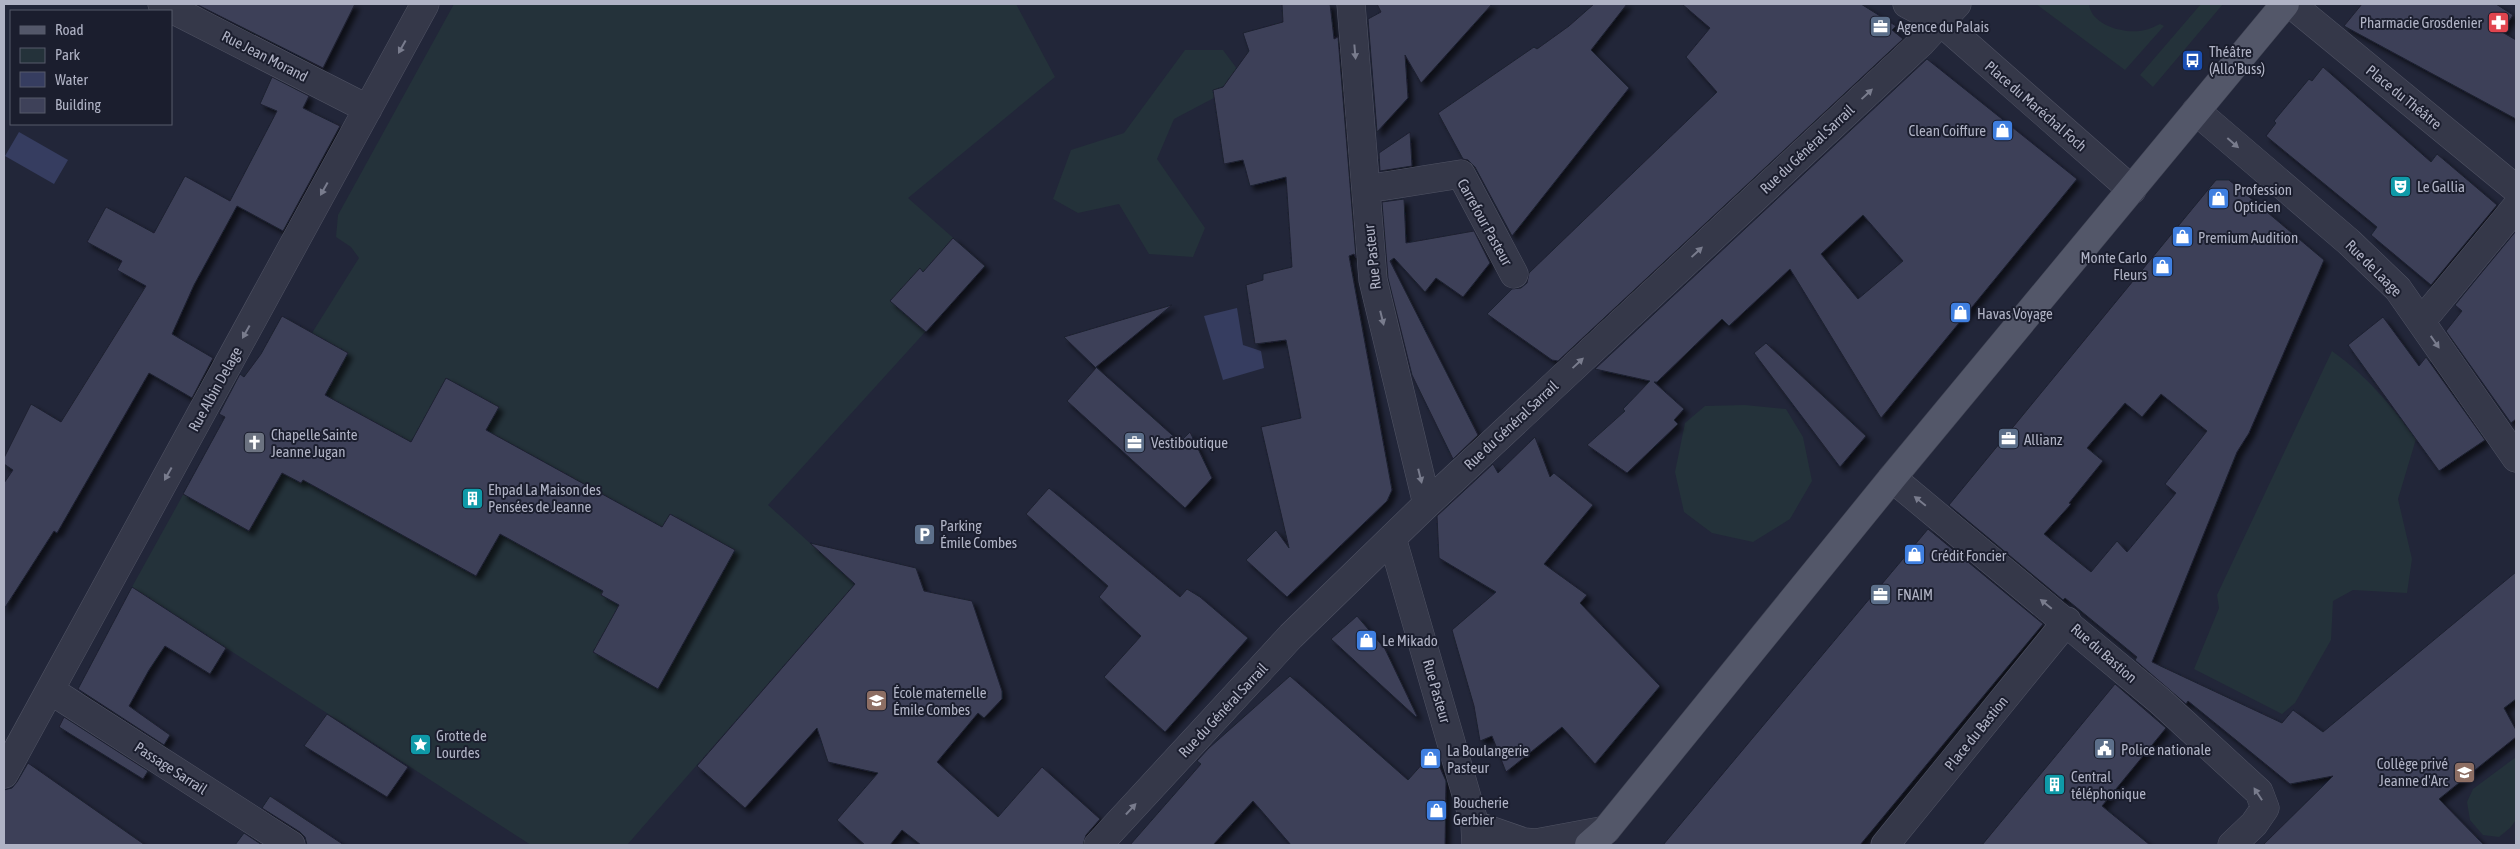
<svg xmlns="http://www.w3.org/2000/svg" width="2520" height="849" font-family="'Asap Condensed',sans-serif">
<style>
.green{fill:#24323a}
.water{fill:#363d60}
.building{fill:#3e4159;stroke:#1d2030;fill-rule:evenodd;filter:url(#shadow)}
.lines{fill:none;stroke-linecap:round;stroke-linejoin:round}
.minor-casing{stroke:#505364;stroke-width:29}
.major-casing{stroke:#3f4252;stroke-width:29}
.minor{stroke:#353849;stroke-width:28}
.major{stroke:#535769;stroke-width:28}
.oneway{fill:#797c8d}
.labels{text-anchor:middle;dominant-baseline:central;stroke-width:4;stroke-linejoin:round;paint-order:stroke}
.poi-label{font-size:15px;fill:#b0b3c5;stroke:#1b1e2e;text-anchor:start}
.street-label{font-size:15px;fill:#b0b3c5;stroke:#1b1e2e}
</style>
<defs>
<filter id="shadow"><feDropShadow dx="4.5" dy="4.5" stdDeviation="2.5" flood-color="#0009"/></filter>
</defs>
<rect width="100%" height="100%" fill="#222639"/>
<path class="green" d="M454,4H1016L1055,77L908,198L985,266L768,505L855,584L627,845H531L132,587L282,316L312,333L359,258L351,247L336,237L338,215Z
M2036,4H2089C2091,26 2127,35 2145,30C2150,29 2155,26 2160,24L2164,26L2125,70Z
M2201,4H2223L2153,87L2140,75Z
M1185,50H1223L1246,81L1174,119L1157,159L1205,228L1193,257L1149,254L1119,204L1078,213L1053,199L1071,150L1124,133Z
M2332,351C2368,377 2390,404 2416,439L2398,499L2412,559L2407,593L2353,590L2333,601L2331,640L2295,703L2282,714L2194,669L2219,608L2217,595Z
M1745,405L1786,409L1803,437L1812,481L1790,519L1753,542L1712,533L1684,512L1675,472L1685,423L1705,406Z
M2516,757V820L2510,828L2499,837L2483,835L2470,820L2467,802L2473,789Z"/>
<path class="water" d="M19,132L68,160L54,184L5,156Z
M1237,308L1243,345L1261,351L1264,368L1223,380L1204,316Z"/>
<path class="building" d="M196,4H355L323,68Z
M1282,4H1330L1334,39L1338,37L1356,258L1354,254L1349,256L1392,490L1387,501L1287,597L1246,560L1276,530L1289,548L1261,427L1301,418L1286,340L1255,344L1246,285L1263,280V274L1292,267L1286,177L1250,186L1243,160L1224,164L1213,90L1223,87L1249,51L1243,33L1283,22Z
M1377,4H1492L1421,83L1405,55L1408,98L1377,132L1368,19L1381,12Z
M1594,4H1627L1591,50L1629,88L1512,236L1475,167L1468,160L1463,159L1438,113L1534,47L1537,49L1569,26Z
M1682,4H1861L1896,26L1892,30L1903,39L1558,361L1552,360L1487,314L1512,289L1521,288L1527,283L1529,273L1717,92L1686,57L1710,28Z
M2362,4H2496L2513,15L2502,32L2516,40V119L2344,26Z
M1927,59L2077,179L1881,418L1790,269L1729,326L1722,319L1657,382H1654L1684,409L1674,420L1678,424L1627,473L1587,445L1625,411L1623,409L1650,381L1595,369ZM1863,215L1903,261L1858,299L1821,254Z
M2323,67L2431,162L2437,154L2497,205L2431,285L2371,235L2377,227L2266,136L2276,123L2274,121L2309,79L2312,81Z
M272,77L309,96L303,108L340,126L283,231L237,206L194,285L172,334L213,358L192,398L149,373L57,533L54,531L4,609V483L13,470L4,464V458L31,404L61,422L146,286L117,270L122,261L87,242L106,207L154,233L185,176L230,201L277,111L260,104Z
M1410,132L1412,166L1380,171L1379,153Z
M2216,180H2229L2324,260L2249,433L2237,452L2152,662L2282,723L2293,710L2323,732L2516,572V699L2504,708L2516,730V737L2439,799L2484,845H2263L2333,776L2290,784L2188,701L2186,704L2135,660L2137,657L2065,598L2063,600L1949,505ZM2161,394L2207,431L2165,484L2176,493L2127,552L2117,541L2091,572L2044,534L2071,504L2069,503L2103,461L2087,448L2125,403L2142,417Z
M1404,199L1406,243L1474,231L1490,263L1463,297L1436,278L1425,292L1394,258L1390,261L1478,435L1453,459L1412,375L1388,278L1382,202Z
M2516,231V419L2511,423L2446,331L2462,311L2455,305Z
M953,238L985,266L926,332L890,301L920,268L923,272Z
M1172,305L1096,367L1180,442L1190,432L1212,478L1185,508L1067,401L1096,368L1064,337Z
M282,316L348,353L325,395L411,442L446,378L499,407L486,430L662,527L670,514L735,550L658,689L593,652L619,605L601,595L603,591L500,534L476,576L303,480L301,483L282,473L249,531L183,494L225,417L219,414L240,374L244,377L261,354Z
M2383,317L2419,366L2426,357L2485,440L2439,471L2348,345Z
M1766,343L1866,436L1840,467L1754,353Z
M1535,437L1550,477L1554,473L1593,505L1544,564L1587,595L1580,603L1660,686L1595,764L1562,727L1506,772L1492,736L1480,741L1474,706L1452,630L1496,592L1439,558L1437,516L1493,464L1498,473Z
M1049,488L1180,597L1187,589L1200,597L1248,638L1165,732L1104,677L1141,636L1099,597L1108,586L1026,514Z
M1928,529L2043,624L1860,845H1663Z
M810,543L916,568L924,591L972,601L1002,691V699L984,718L978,713L937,762L998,817L1042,767L1100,819L1086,835L1083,845H921L902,830L890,845H865L837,820L878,773L828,762L817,728L745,808L697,766L855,584Z
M132,587L226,648L210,674L165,646L149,670L129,706L170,735L164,745L78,689Z
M1357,616L1385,649L1417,716L1416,717L1331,639Z
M1290,676L1408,780L1433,752L1446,781L1445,845H1291L1253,801L1213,845H1130L1201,764L1197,761L1209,748Z
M2115,684L2166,728L2102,806L2150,845H1982Z
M327,714L408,767L387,797L304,746Z
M64,717L148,771L143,779L59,727Z
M28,763L145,845H4V790L12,788L17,782Z
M270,796L344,845H307L305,837L300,832L262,808Z
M244,833L262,845H235Z"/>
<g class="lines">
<defs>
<path id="minor" d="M162,4L368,109
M1351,4L1373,280L1427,504
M1907,4L1941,22L2132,190
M2291,4L2516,189
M2196,111L2349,242L2398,289L2516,458
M1366,189L1461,174L1514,274
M2430,311L2516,207
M1892,478L2160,701L2259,792L2265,808L2254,824L2232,845
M1392,538L1475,825L1476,845
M50,690L291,845
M4,774L425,4
M1475,825L1524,842L1536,843L1606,830
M1098,845L1291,636L1427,504L1921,43L1957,4
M1885,845L2067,621"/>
<path id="major" d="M1589,845L1606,830L1892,478L2285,4"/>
</defs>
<use href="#minor" class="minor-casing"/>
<use href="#major" class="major-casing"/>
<use href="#minor" class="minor"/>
<use href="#major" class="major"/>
</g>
<defs><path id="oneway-solid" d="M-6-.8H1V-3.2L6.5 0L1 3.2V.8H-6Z" transform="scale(1.25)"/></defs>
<g class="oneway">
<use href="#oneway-solid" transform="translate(402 47) rotate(119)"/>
<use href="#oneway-solid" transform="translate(1355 52) rotate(85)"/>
<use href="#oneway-solid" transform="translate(1867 94) rotate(-43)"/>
<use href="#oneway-solid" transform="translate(2233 143) rotate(41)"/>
<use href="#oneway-solid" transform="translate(324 189) rotate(119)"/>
<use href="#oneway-solid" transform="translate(1697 252) rotate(-43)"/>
<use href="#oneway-solid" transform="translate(1382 318) rotate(76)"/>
<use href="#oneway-solid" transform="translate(246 332) rotate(119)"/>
<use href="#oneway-solid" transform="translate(2435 342) rotate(55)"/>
<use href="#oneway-solid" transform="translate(1578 363) rotate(-43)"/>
<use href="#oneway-solid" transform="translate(168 474) rotate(119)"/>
<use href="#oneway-solid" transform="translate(1420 476) rotate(76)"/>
<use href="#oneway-solid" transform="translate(1920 501) rotate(-141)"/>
<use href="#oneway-solid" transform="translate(2046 604) rotate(-141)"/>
<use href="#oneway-solid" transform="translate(2258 794) rotate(-123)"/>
<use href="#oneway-solid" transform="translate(1131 809) rotate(-47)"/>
</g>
<defs>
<symbol id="pharmacy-square" viewBox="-11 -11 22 22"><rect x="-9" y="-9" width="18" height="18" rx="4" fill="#e0444e" stroke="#1b1e2e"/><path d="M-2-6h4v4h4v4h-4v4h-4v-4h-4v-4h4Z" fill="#fff"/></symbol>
<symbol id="office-square" viewBox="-11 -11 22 22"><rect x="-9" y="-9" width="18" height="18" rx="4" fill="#5c6f8a" stroke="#1b1e2e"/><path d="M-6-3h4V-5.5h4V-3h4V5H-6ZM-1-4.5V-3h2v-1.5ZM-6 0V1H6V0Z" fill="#fff"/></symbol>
<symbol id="bus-square" viewBox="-11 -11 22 22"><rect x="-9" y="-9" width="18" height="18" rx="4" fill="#1a4fb4" stroke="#1b1e2e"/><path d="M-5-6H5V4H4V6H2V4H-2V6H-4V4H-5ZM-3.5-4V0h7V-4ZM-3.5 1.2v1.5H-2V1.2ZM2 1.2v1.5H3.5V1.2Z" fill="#fff"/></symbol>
<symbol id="shop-square" viewBox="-11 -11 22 22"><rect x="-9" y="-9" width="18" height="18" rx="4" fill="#3f7fe0" stroke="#1b1e2e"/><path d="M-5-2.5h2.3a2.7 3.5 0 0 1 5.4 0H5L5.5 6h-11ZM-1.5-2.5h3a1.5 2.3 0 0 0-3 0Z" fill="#fff"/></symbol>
<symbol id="theatre-square" viewBox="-11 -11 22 22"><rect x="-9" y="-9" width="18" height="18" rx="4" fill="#0f9aa8" stroke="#1b1e2e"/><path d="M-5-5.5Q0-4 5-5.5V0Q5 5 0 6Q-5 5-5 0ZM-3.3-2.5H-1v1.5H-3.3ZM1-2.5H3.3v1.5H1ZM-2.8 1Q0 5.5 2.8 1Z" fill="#fff"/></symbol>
<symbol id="church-square" viewBox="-11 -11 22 22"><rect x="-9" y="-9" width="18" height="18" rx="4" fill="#6b7280" stroke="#1b1e2e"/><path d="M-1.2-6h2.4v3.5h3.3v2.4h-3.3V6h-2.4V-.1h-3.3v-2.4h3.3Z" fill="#fff"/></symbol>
<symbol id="building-square" viewBox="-11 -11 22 22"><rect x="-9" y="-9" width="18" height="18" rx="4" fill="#0f9aa8" stroke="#1b1e2e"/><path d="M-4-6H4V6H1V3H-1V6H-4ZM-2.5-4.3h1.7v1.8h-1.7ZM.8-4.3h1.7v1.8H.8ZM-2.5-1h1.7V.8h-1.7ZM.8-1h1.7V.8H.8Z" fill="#fff"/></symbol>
<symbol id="parking-square" viewBox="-11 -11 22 22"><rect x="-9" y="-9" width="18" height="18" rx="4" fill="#5c6f8a" stroke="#1b1e2e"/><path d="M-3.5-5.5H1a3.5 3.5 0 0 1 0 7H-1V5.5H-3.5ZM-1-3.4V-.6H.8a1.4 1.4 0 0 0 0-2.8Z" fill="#fff"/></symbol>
<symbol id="school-square" viewBox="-11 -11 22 22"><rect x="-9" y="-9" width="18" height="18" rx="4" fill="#8d6e63" stroke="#1b1e2e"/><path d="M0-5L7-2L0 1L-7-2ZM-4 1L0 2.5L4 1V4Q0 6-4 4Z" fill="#fff"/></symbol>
<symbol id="sight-square" viewBox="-11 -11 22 22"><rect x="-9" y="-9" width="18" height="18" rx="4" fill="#0f9aa8" stroke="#1b1e2e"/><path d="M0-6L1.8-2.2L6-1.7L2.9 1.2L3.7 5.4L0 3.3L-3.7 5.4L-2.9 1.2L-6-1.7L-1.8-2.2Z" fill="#fff"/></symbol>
<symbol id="civic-square" viewBox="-11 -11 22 22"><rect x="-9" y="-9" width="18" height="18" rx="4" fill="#5c6f8a" stroke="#1b1e2e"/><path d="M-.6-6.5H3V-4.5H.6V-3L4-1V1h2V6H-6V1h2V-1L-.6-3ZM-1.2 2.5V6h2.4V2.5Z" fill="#fff"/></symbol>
</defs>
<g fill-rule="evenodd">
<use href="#pharmacy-square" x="2486" y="10" width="25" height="25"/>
<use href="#office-square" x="1868" y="14" width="25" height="25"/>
<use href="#bus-square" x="2180" y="48" width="25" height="25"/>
<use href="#shop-square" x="1990" y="118" width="25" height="25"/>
<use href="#theatre-square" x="2388" y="174" width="25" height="25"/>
<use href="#shop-square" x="2206" y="186" width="25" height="25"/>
<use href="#shop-square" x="2170" y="224" width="25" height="25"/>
<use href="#shop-square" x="2150" y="254" width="25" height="25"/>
<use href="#shop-square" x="1948" y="300" width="25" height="25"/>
<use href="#office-square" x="1996" y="426" width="25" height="25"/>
<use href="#office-square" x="1122" y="430" width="25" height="25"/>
<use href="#church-square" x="242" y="430" width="25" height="25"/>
<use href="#building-square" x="460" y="486" width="25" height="25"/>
<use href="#parking-square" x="912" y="522" width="25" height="25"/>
<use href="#shop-square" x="1902" y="542" width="25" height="25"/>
<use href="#office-square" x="1868" y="582" width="25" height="25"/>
<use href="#shop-square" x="1354" y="628" width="25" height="25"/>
<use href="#school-square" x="864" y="688" width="25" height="25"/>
<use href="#sight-square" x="408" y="732" width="25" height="25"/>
<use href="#civic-square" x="2092" y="736" width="25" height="25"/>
<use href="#shop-square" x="1418" y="746" width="25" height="25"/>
<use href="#school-square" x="2452" y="760" width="25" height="25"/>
<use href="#building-square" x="2042" y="772" width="25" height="25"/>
<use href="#shop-square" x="1424" y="798" width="25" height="25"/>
</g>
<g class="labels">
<g class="poi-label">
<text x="2482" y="22" text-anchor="end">Pharmacie Grosdenier</text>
<text x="1897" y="26">Agence du Palais</text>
<text x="2209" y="51">Théâtre<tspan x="2209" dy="17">(Allo'Buss)</tspan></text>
<text x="1986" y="130" text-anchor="end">Clean Coiffure</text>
<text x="2417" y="186">Le Gallia</text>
<text x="2234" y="189">Profession<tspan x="2234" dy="17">Opticien</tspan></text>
<text x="2198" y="237">Premium Audition</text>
<text x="2147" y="257" text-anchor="end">Monte Carlo<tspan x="2147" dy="17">Fleurs</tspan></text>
<text x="1977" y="313">Havas Voyage</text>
<text x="271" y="434">Chapelle Sainte<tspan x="271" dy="17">Jeanne Jugan</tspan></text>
<text x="2024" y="439">Allianz</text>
<text x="1151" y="442">Vestiboutique</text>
<text x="488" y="489">Ehpad La Maison des<tspan x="488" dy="17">Pensées de Jeanne</tspan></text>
<text x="940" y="525">Parking<tspan x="940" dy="17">Émile Combes</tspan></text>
<text x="1931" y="555">Crédit Foncier</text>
<text x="1897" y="594">FNAIM</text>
<text x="1382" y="640">Le Mikado</text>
<text x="893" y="692">École maternelle<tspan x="893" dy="17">Émile Combes</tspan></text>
<text x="436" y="735">Grotte de<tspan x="436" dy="17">Lourdes</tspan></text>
<text x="2121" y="749">Police nationale</text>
<text x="1447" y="750">La Boulangerie<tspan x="1447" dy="17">Pasteur</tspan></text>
<text x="2448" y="763" text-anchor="end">Collège privé<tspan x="2448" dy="17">Jeanne d'Arc</tspan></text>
<text x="2071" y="776">Central<tspan x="2071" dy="17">téléphonique</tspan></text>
<text x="1453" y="802">Boucherie<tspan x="1453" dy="17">Gerbier</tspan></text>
</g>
<g class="street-label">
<text transform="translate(265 56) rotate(27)">Rue Jean Morand</text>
<text transform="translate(2404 97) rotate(39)">Place du Théâtre</text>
<text transform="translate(2036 106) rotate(41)">Place du Maréchal Foch</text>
<text transform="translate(1807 149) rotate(-43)">Rue du Général Sarrail</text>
<text transform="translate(1485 222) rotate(61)">Carrefour Pasteur</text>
<text transform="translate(1372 257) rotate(-96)">Rue Pasteur</text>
<text transform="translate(2374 268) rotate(45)">Rue de Laage</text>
<text transform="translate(215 389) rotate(-61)">Rue Albin Delage</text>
<text transform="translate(1511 425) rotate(-43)">Rue du Général Sarrail</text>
<text transform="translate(2104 653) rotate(41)">Rue du Bastion</text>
<text transform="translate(1437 691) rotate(74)">Rue Pasteur</text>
<text transform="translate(1223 710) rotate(-47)">Rue du Général Sarrail</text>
<text transform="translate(1976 733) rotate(-51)">Place du Bastion</text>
<text transform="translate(171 768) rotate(33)">Passage Sarrail</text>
</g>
</g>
<rect width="2520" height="849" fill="none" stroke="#b0b3c5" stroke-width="10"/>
<rect x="10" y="10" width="162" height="115" fill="#1b1e2e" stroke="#575a6a"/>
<rect x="20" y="26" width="25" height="8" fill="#535769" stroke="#575a6a"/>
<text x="55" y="35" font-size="15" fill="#b0b3c5">Road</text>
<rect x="20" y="48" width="25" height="15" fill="#24323a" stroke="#575a6a"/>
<text x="55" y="60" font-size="15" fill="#b0b3c5">Park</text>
<rect x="20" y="72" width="25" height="15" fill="#363d60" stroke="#575a6a"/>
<text x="55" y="85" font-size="15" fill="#b0b3c5">Water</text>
<rect x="20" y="98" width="25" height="15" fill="#3e4159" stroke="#575a6a"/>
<text x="55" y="110" font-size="15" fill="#b0b3c5">Building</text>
</svg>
